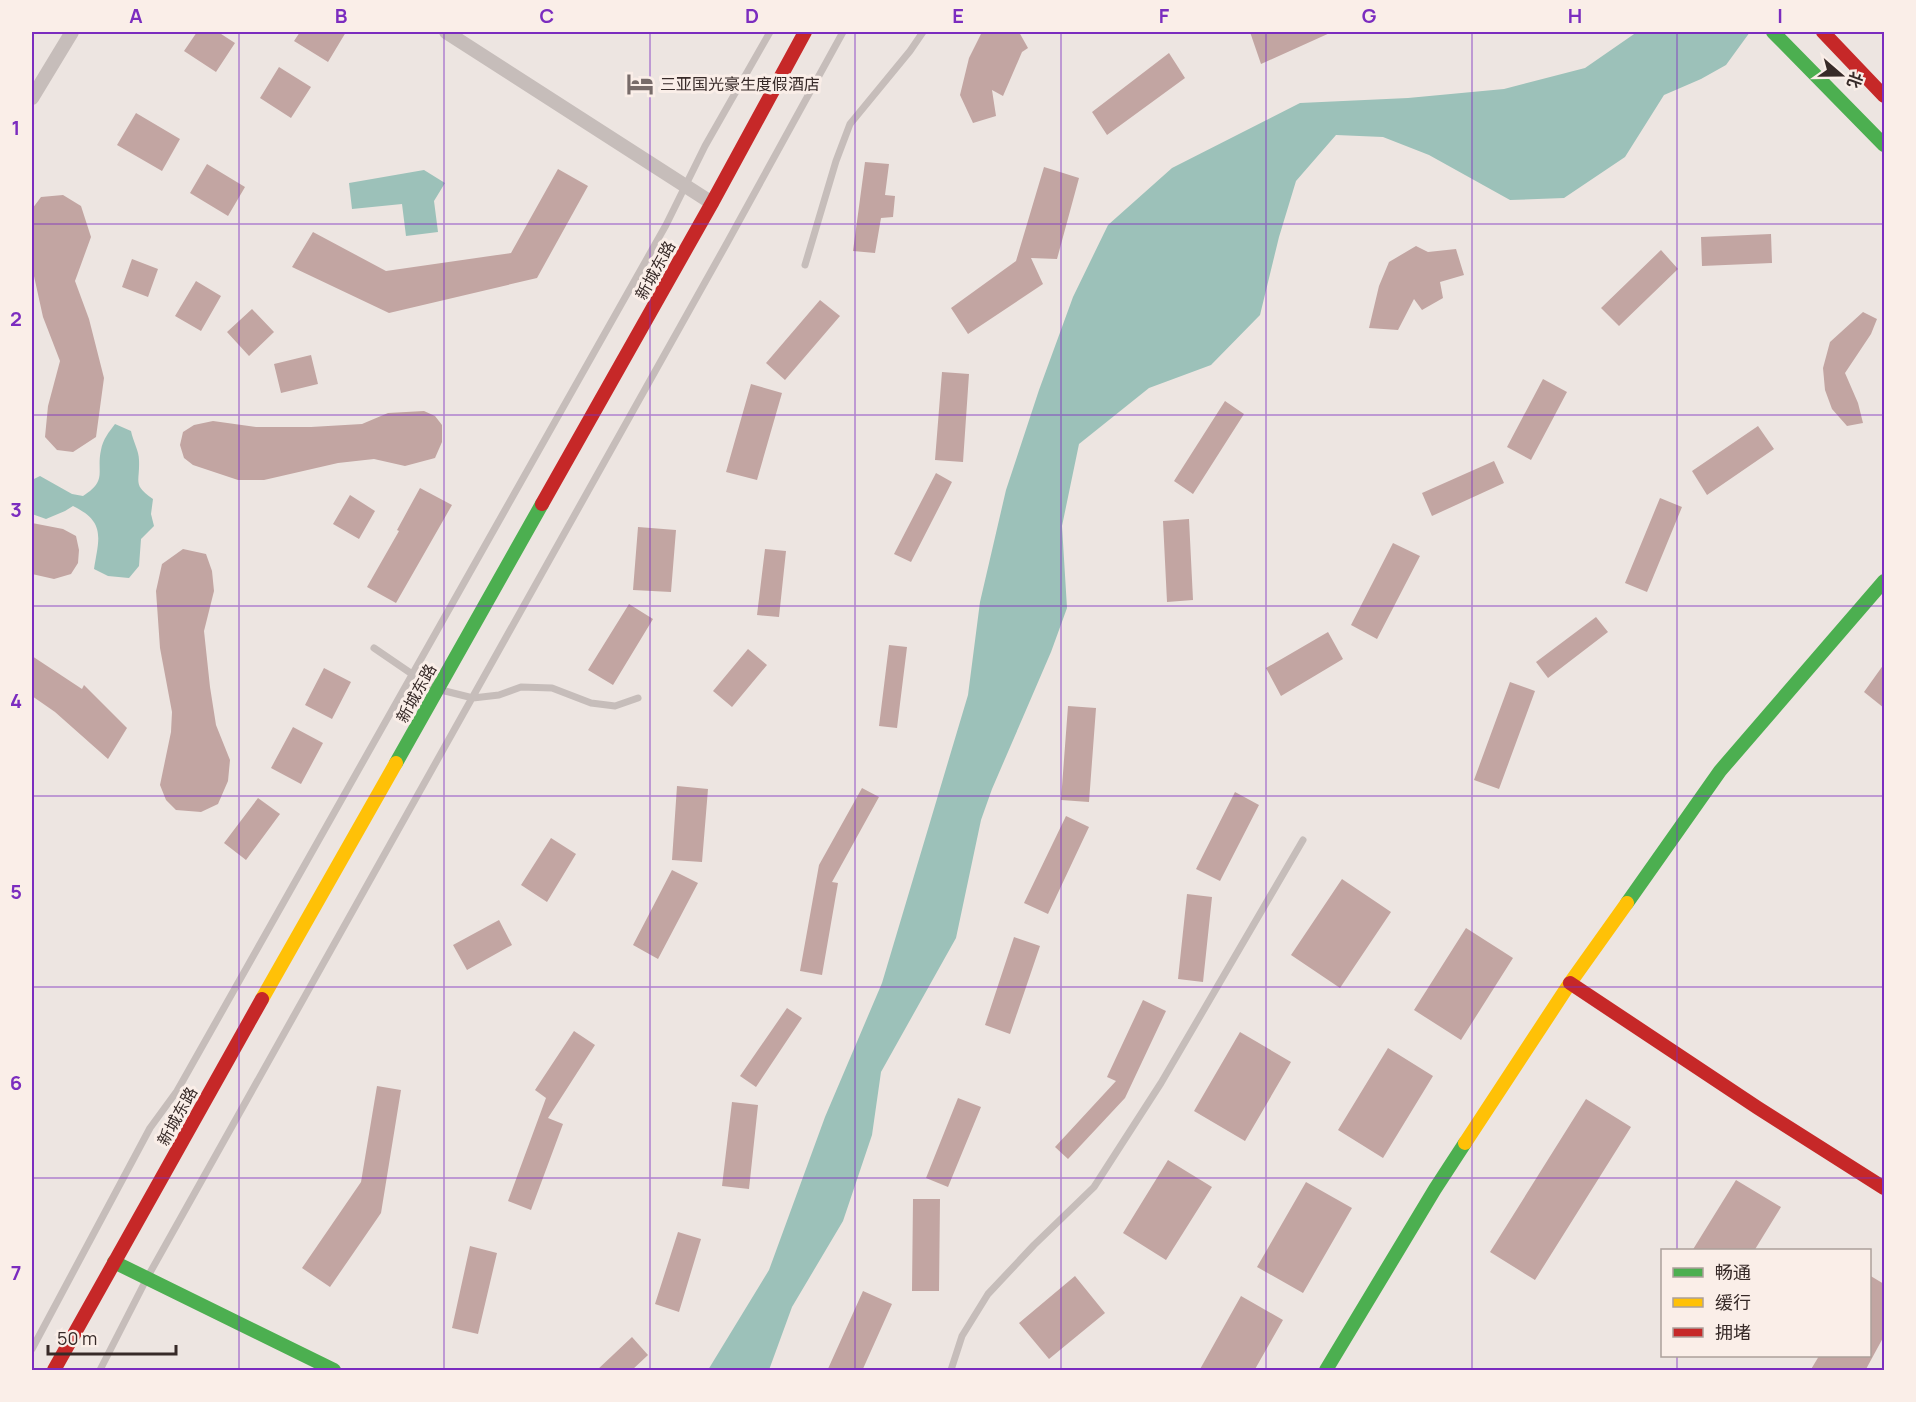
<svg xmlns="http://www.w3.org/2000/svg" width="1916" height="1402" font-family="Manrope,'Noto Sans SC',sans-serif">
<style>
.water{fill:#9cc1b9}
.building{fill:#c2a5a2}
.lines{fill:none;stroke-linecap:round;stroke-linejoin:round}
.lane{stroke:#c6bdba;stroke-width:7}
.street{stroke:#c6bdba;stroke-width:14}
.fast{stroke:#4caf50;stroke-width:14}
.slow{stroke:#ffc107;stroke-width:14}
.jam{stroke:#c62828;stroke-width:14}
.grid{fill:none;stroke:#7b2cbf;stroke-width:1.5;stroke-opacity:0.55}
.labels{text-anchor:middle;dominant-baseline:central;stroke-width:6;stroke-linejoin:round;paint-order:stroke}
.poi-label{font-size:16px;fill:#372a28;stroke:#faeee8;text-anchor:start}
.street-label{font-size:16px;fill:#372a28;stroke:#faeee8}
.neatline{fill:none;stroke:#7b2cbf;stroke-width:2}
.grid-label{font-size:20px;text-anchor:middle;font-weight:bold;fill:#7b2cbf}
</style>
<rect width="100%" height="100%" fill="#ede5e1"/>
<path class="water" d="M1637,32H1750L1726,65L1701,79L1664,95L1625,157L1564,198L1510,200L1429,155L1383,137L1336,135L1296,181L1279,237L1260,315L1211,365L1149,388L1079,444L1062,526L1067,608L1051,652L992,789L981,820L956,938L881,1072L872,1135L843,1221L792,1307L769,1370H708L769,1270L825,1117L882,983L968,695L980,602L1006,490L1039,390L1073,297L1108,225L1172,168L1300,103L1408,98L1504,89L1585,68Z
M424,170L445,183L434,201L438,232L406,236L402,204L352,209L349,183Z
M115,424L131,431C133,441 139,451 139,460C140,483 132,484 153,499L151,514L154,526L141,539L139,566L129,578L108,576L94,569C99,538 106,522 73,506L65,511L46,519L32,514V480L40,476L72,494L83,496C108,480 96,472 101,450C103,439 109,432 115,424Z"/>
<path class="building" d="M197,32H218L235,43L216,72L184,51Z
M300,32H346L328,62L294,41Z
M982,32H1019L1028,48L1022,52L1003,96L992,90L996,116L973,123L960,95L969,58Z
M1250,32H1332L1261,64Z
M1169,53L1185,78L1107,135L1092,112Z
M279,67L311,87L291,118L260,98Z
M136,113L180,139L162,171L117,145Z
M865,162L889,164L885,195L895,196L893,217L881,218L875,253L853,251Z
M207,164L245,187L228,216L190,193Z
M1044,167L1079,178L1057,259L1031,258L1043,284L968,334L951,308L1016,261Z
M558,169L588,186L537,278L389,313L292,267L313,232L386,271L511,253Z
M63,195L81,206L91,237L75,281L89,319L104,378L96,437L73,452L57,450L45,437L48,406L60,361L43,317L32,267V209L41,197Z
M1771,234L1772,263L1702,266L1701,237Z
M1416,246L1428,252L1456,249L1464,275L1440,282L1443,298L1422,310L1414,299L1398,330L1369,328L1379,286L1389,262Z
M1661,250L1678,269L1619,326L1601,308Z
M132,259L158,269L148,297L122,287Z
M196,281L221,296L201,331L175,316Z
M820,300L840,316L785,380L766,363Z
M252,309L274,332L249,356L227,332Z
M1863,312L1877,319L1871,334L1845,373L1858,403L1863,423L1847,426L1832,409L1825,390L1823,368L1830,342Z
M311,355L318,384L281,393L274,364Z
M942,372L969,374L963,462L935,460Z
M1543,379L1567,392L1531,460L1507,447Z
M751,384L782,393L757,480L726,472Z
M1225,401L1244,414L1193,494L1174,481Z
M424,411L435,416L442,425V442L435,458L405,466L374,459L338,463L264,480H238L193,465L184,458L180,445L183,432L194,425L213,421L256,427H311L362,424L388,413Z
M1758,426L1774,449L1707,495L1692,471Z
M1494,461L1504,483L1432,516L1422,493Z
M936,473L952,482L911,562L894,554Z
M420,488L452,505L396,603L367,587L399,531L397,530Z
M350,495L375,511L359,539L333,524Z
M1660,498L1682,507L1647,592L1625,583Z
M1189,519L1193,600L1167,602L1163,521Z
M32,523L63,529L76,536L79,550L78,563L71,574L54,579L32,574Z
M638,527L676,530L671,592L633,590Z
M1393,543L1420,556L1377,639L1351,625Z
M183,549L206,554L212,571L214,591L204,631L210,687L216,725L230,760L228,781L218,804L201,812L176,810L166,800L160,785L171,732L172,712L160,648L156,591L162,564Z
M765,549L786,551L779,617L757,615Z
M629,604L653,619L613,685L588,670Z
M1596,617L1608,632L1548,678L1536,662Z
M1328,632L1343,659L1281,696L1266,668Z
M889,645L907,647L897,728L879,726Z
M748,649L767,665L732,707L713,691Z
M32,656L82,689L84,685L127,728L108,759L55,712L32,696Z
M1884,664V708L1864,692Z
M324,668L351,682L332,719L305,705Z
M1510,682L1535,691L1499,789L1474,780Z
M1068,706L1096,708L1089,802L1061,800Z
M293,727L323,743L301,784L271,768Z
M677,786L708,789L702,862L672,860Z
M862,788L879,797L832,882L838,883L822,975L800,971L819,865Z
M1235,792L1259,805L1220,881L1196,869Z
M258,798L280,814L246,860L224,843Z
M1066,816L1089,827L1048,914L1024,903Z
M551,838L576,854L547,902L521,885Z
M672,870L698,883L658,959L633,945Z
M1342,879L1391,912L1340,988L1291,955Z
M1187,894L1212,897L1203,982L1178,979Z
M499,920L512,945L467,970L453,945Z
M1466,928L1513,958L1461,1040L1414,1010Z
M1014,937L1040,946L1010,1034L985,1025Z
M1143,1000L1166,1011L1125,1098L1068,1159L1055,1147L1116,1081L1107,1077Z
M787,1008L802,1018L756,1087L740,1076Z
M574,1031L595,1045L548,1118L563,1124L531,1210L508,1201L546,1098L535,1090Z
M1240,1032L1291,1062L1245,1141L1194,1111Z
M1388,1048L1433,1076L1383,1158L1338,1130Z
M377,1086L401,1090L381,1213L330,1287L302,1268L361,1182Z
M958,1098L981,1107L948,1187L926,1178Z
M1586,1099L1631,1127L1535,1280L1490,1252Z
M732,1102L758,1105L749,1189L722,1186Z
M1168,1160L1212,1187L1166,1260L1123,1233Z
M1736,1180L1781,1207L1754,1251H1692Z
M1306,1182L1352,1208L1303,1293L1257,1267Z
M913,1199H940L939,1291H912Z
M678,1232L701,1239L679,1312L655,1304Z
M470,1246L497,1253L478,1334L452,1328Z
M1869,1275L1884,1284V1336L1865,1371H1810L1819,1356H1869Z
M1075,1276L1105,1313L1049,1359L1019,1323Z
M863,1291L892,1304L862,1371H827Z
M1241,1296L1283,1320L1254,1371H1199Z
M632,1337L648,1355L631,1371H596Z"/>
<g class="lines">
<path class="lane" d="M805,265L836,161L850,124L910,51L923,32
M374,648L412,674L437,689L473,698L499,695L521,687L552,688L591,703L615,706L638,698
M32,1349L150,1128L177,1091L666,225L705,146L770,32
M100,1370L147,1278L727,243L843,32
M951,1370L962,1336L988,1294L1034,1245L1094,1187L1161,1083L1303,840"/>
<path class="street" d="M446,32L712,203
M32,98L72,32"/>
<path class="fast" d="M1773,32L1884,145
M396,763L542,504
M1627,903L1720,771L1884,581
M114,1262L334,1370
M1326,1370L1435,1189L1465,1143"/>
<path class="slow" d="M262,999L396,763
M1465,1143L1570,983L1627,903"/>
<path class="jam" d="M1823,32L1884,96
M542,504L712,203L805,32
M1570,983L1758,1108L1884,1188
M54,1370L262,999"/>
</g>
<path class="grid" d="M239,32V1370M444,32V1370M650,32V1370M855,32V1370M1061,32V1370M1266,32V1370M1472,32V1370M1677,32V1250M32,224H1884M32,415H1884M32,606H1884M32,796H1884M32,987H1884M32,1178H1884M1677,1356V1370"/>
<defs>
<symbol id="hotel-bare" viewBox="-9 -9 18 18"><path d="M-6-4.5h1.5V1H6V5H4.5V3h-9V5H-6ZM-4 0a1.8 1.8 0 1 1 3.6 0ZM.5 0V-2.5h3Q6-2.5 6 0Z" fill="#776b69" stroke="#faeee8" stroke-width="2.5" paint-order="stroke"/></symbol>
</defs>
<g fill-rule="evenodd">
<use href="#hotel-bare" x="621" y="65" width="38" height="38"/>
</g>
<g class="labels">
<g class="poi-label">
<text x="660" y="84">三亚国光豪生度假酒店</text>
</g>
<g class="street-label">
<text transform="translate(655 270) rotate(-61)">新城东路</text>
<text transform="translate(416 693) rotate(-61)">新城东路</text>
<text transform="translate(177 1116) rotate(-61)">新城东路</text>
</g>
</g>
<rect width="1916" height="1402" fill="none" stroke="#faeee8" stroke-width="66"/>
<rect x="1661" y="1249" width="210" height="108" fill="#faeee8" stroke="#aca09b" stroke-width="1.5"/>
<rect x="1673" y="1268" width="30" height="9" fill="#4caf50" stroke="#aca09b" stroke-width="1.5"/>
<text x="1715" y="1279" font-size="18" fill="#372a28">畅通</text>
<rect x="1673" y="1298" width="30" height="9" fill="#ffc107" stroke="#aca09b" stroke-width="1.5"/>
<text x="1715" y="1309" font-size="18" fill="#372a28">缓行</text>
<rect x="1673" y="1328" width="30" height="9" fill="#c62828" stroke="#aca09b" stroke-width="1.5"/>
<text x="1715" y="1339" font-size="18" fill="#372a28">拥堵</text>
<g transform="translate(1841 75) rotate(110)" stroke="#faeee8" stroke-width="4.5" paint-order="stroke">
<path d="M0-4.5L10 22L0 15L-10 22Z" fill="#372a28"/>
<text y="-9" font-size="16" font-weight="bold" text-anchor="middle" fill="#372a28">北</text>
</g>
<path d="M48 1345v9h128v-9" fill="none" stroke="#372a28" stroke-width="3"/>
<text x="57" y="1345" font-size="18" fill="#372a28" stroke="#faeee8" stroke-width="4.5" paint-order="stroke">50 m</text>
<rect x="33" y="33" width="1850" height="1336" class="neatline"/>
<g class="grid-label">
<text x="136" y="23">A</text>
<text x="341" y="23">B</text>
<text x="547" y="23">C</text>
<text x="752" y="23">D</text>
<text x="958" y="23">E</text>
<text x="1164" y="23">F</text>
<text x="1369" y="23">G</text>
<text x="1575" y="23">H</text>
<text x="1780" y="23">I</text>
<text x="16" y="135">1</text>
<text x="16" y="326">2</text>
<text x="16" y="517">3</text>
<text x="16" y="708">4</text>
<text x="16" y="899">5</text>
<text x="16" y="1090">6</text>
<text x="16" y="1280">7</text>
</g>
</svg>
